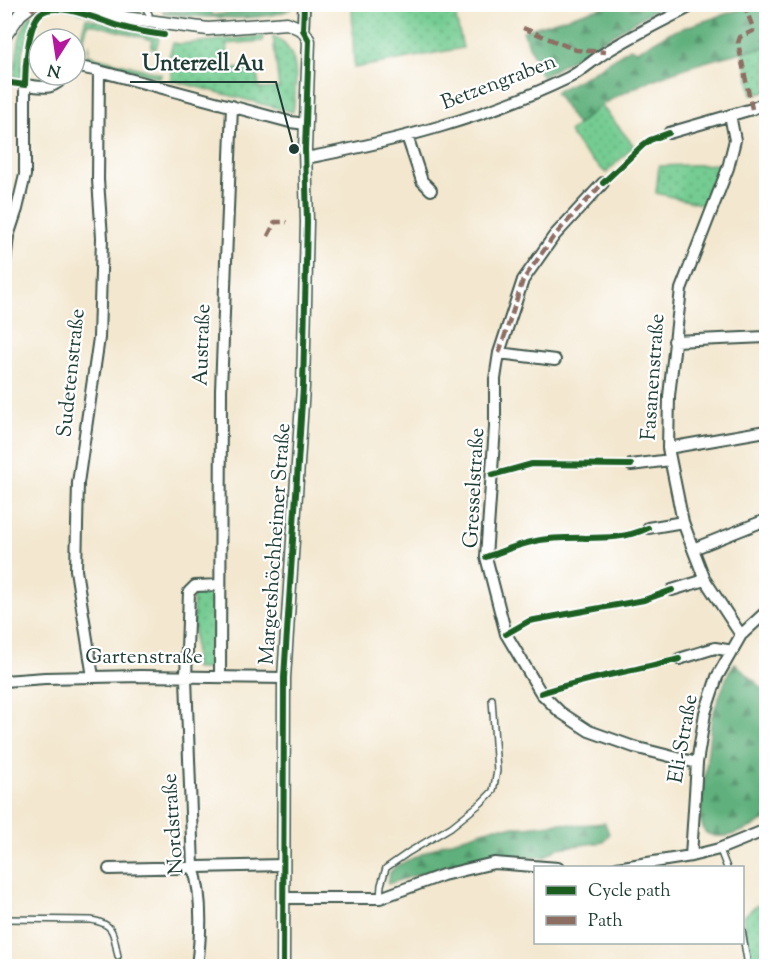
<svg xmlns="http://www.w3.org/2000/svg" width="771" height="971" font-family="'Sorts Mill Goudy',serif">
<style>
.grass{fill:url(#grass-dots);stroke:#4a8463;stroke-width:1.5}
.forest{fill:url(#forest-firs);stroke:#3f7658;stroke-width:1.5}
.lines{fill:none;stroke-linecap:round;stroke-linejoin:round}
.service-casing{stroke:#3f564b;stroke-width:8}
.minor-casing{stroke:#3f564b;stroke-width:14}
.tertiary-casing{stroke:#3f564b;stroke-width:15}
.service{stroke:#fff;stroke-width:5}
.minor{stroke:#fff;stroke-width:10}
.tertiary{stroke:#fff;stroke-width:12}
.quiet{stroke:#8d6e63;stroke-width:4.5;stroke-dasharray:9 4.5;stroke-linecap:butt}
.cycleway-casing{stroke:#fff;stroke-width:10}
.cycleway{stroke:#1b5e20;stroke-width:6}
.labels{text-anchor:middle;dominant-baseline:central;stroke-width:4.5;stroke-linejoin:round;paint-order:stroke}
.street-label{font-size:21px;fill:#1f3d34;stroke:#fff}
.leader{fill:none;stroke:#1f3d34;stroke-width:2}
.callout-dot{fill:#1f3d34;stroke:#fff;stroke-width:2}
.callout-label{font-size:22px;text-anchor:middle;font-weight:bold;fill:#1f3d34;stroke:#fff;stroke-width:4.5;stroke-linejoin:round;paint-order:stroke}
</style>
<defs>
<pattern id="grass-dots" width="8" height="8" patternUnits="userSpaceOnUse" patternTransform="scale(1.5)"><rect width="8" height="8" fill="#74cc92"/><path d="M2 2h.1M6 6h.1" fill="none" stroke="#5fa778" stroke-width="1.8" stroke-linecap="round"/></pattern>
<pattern id="forest-firs" width="22" height="20" patternUnits="userSpaceOnUse" patternTransform="scale(1.5)"><rect width="22" height="20" fill="#5fb07c"/><path d="M5 1l3.5 6h-7zM16 11l3.5 6h-7z" fill="#4e9066"/></pattern>
</defs>
<rect width="100%" height="100%" fill="#fff"/>
<filter id="ink" filterUnits="userSpaceOnUse"><feTurbulence type="fractalNoise" baseFrequency=".0167" numOctaves="2"/><feDisplacementMap in="SourceGraphic" scale="12" xChannelSelector="R" yChannelSelector="G"/><feConvolveMatrix kernelMatrix="1 2 1 2 8 2 1 2 1" color-interpolation-filters="sRGB"/></filter>
<filter id="wash" filterUnits="userSpaceOnUse"><feTurbulence type="fractalNoise" baseFrequency=".008" numOctaves="4" result="noise"/><feDisplacementMap in="SourceGraphic" scale="24" xChannelSelector="R" yChannelSelector="G"/><feGaussianBlur stdDeviation="1.35" result="paint"/><feColorMatrix in="noise" values="0 0 0 0 0 0 0 0 0 0 0 0 0 0 0 0 0 1.4 0 .05"/><feComposite in="paint" operator="in"/></filter>
<g filter="url(#wash)">
<rect width="100%" height="100%" fill="#f3e7cf"/>
<path class="grass" d="M50,5C72,5 89,12 109,18C125,22 140,25 155,29L159,33L110,21L62,7L54,6L44,9L43,7Z
M352,5H453L463,48L354,68Z
M31,15L33,16L32,19L22,53V76L21,78H14C17,59 17,31 31,15Z
M86,18L159,38L156,49L151,48L153,40L88,23L79,56L76,55Z
M263,36V41L227,44L229,69L257,68L259,89L279,88L273,36C303,51 296,85 293,112L170,80L175,57L169,56L173,43L180,44Z
M89,44L88,55L161,74L160,78L87,58Z
M766,47V92L752,95L743,52Z
M601,105L634,146L606,173L582,151L569,132Z
M722,164L708,206L656,193L659,166Z
M196,590H216L215,669H195L193,593Z
M766,901V966H752L743,917L754,907Z"/>
<path class="forest" d="M188,5H210L212,15L296,5C275,25 192,16 164,14L163,11H188Z
M658,5L659,7L542,77L523,31L609,5Z
M753,5H766V47C711,58 653,75 603,104C594,110 586,118 577,125L555,92L588,75L630,48L637,51L671,32Z
M735,663L766,692V820C748,828 724,844 705,832L700,820L701,809L712,716L728,674Z
M560,823L578,825L605,823L609,834L604,842L558,848L544,857L485,858L445,866L388,884L390,872L396,866L443,844L495,827H526Z"/>
</g>
<g filter="url(#ink)">
<g class="lines">
<defs>
<path id="service" d="M143,4L149,14L148,21
M720,850L727,868
M380,898L381,885L386,868L409,852L451,827L481,803L493,791L497,771L492,699
M4,919L91,920C116,924 113,935 118,956
M742,930L748,966
M121,966H122"/>
<path id="minor" d="M303,30L304,4
M75,68L79,67L99,71L290,122L306,124
M730,115L735,140L728,168L681,289L669,396L668,448L683,522L693,549L705,580L741,635
M669,133L752,109L766,102
M407,136L422,181L431,190
M306,158C396,141 485,118 568,78C582,71 593,60 606,52C635,34 665,20 695,4
M4,271L8,236L17,209L25,175V85C43,87 53,91 65,75
M674,341L766,337
M499,353L523,280L554,236L603,183
M555,360L499,353L495,379V427L486,557L506,634L541,693L560,712L589,731L634,747L697,763
M668,448L766,431
M631,465L670,460
M648,528L683,522
M693,549L766,520
M672,590L705,580
M679,659L715,648L733,651
M93,677L76,570L78,483L99,338L102,238L98,180L99,71
M220,677L221,390L232,106
M4,681L45,678L141,676L284,678
M691,856L697,763L705,713L717,677L741,635L766,612
M617,868L691,856L719,849L766,830
M109,869L283,865
M284,898H380L443,875L494,863L558,868
M197,966C201,935 203,897 193,867L186,678L189,592L195,586L220,585"/>
<path id="tertiary" d="M86,4L125,18L208,29L287,23L303,30L309,41L305,149L307,222L303,387L284,678L283,966
M4,37L20,14L33,4"/>
</defs>
<use href="#service" class="service-casing"/>
<use href="#minor" class="minor-casing"/>
<use href="#tertiary" class="tertiary-casing"/>
<use href="#service" class="service"/>
<use href="#minor" class="minor"/>
<use href="#tertiary" class="tertiary"/>
<path class="quiet" d="M28,4L39,15
M744,4L753,28V31L740,37L738,43L752,109
M523,28L576,50L606,52
M268,236L275,222H287
M499,353L523,280L554,236L603,183
M766,498L765,521L766,524"/>
<defs>
<path id="cycleway" d="M4,82L25,85C25,69 28,23 41,13C59,0 103,22 122,27C136,31 150,33 164,35
M603,183L643,145L650,140L669,133
M492,475L532,464L631,465
M486,557C503,551 519,544 536,541C573,533 613,545 648,528
M506,634L529,621L644,600L672,590
M541,693C586,678 633,671 679,659
M283,966L284,678L303,387L307,222L305,149L309,41L303,30L304,4"/>
</defs>
<use href="#cycleway" class="cycleway-casing"/>
<use href="#cycleway" class="cycleway"/>
</g>
</g>
<g class="labels">
<g class="street-label">
<text transform="translate(499 83) rotate(-21)">Betzengraben</text>
<text transform="translate(203 345) rotate(-88)">Austraße</text>
<text transform="translate(72 373) rotate(-84)">Sudetenstraße</text>
<text transform="translate(654 377) rotate(-86)">Fasanenstraße</text>
<text transform="translate(475 488) rotate(-87)">Gresselstraße</text>
<text transform="translate(276 544) rotate(-86)">Margetshöchheimer Straße</text>
<text x="144" y="658">Gartenstraße</text>
<text transform="translate(684 739) rotate(-80)">Eli-Straße</text>
<text transform="translate(174 824) rotate(-94)">Nordstraße</text>
</g>
</g>
<path class="leader" d="M294 149L276 82H130"/>
<circle class="callout-dot" cx="294" cy="149" r="6"/>
<g class="callout-label">
<text x="203" y="70">Unterzell Au</text>
</g>
<rect width="771" height="971" fill="none" stroke="#fff" stroke-width="24"/>
<rect x="534" y="866" width="210" height="78" fill="#ffffff" stroke="#a5b1ae" stroke-width="1.5"/>
<rect x="546" y="886" width="30" height="9" fill="#1b5e20" stroke="#a5b1ae" stroke-width="1.5"/>
<text x="588" y="896" font-size="18" fill="#1f3d34">Cycle path</text>
<rect x="546" y="916" width="30" height="9" fill="#8d6e63" stroke="#a5b1ae" stroke-width="1.5"/>
<text x="588" y="926" font-size="18" fill="#1f3d34">Path</text>
<g transform="translate(57 57) rotate(192)"><circle r="28" fill="#ffffff" stroke="#a5b1ae" stroke-width="1.5"/>
<path d="M0-4.5L10 22L0 15L-10 22Z" fill="#b5179e"/>
<text y="-9" font-size="16" font-weight="bold" text-anchor="middle" fill="#1f3d34">N</text>
</g>
</svg>
